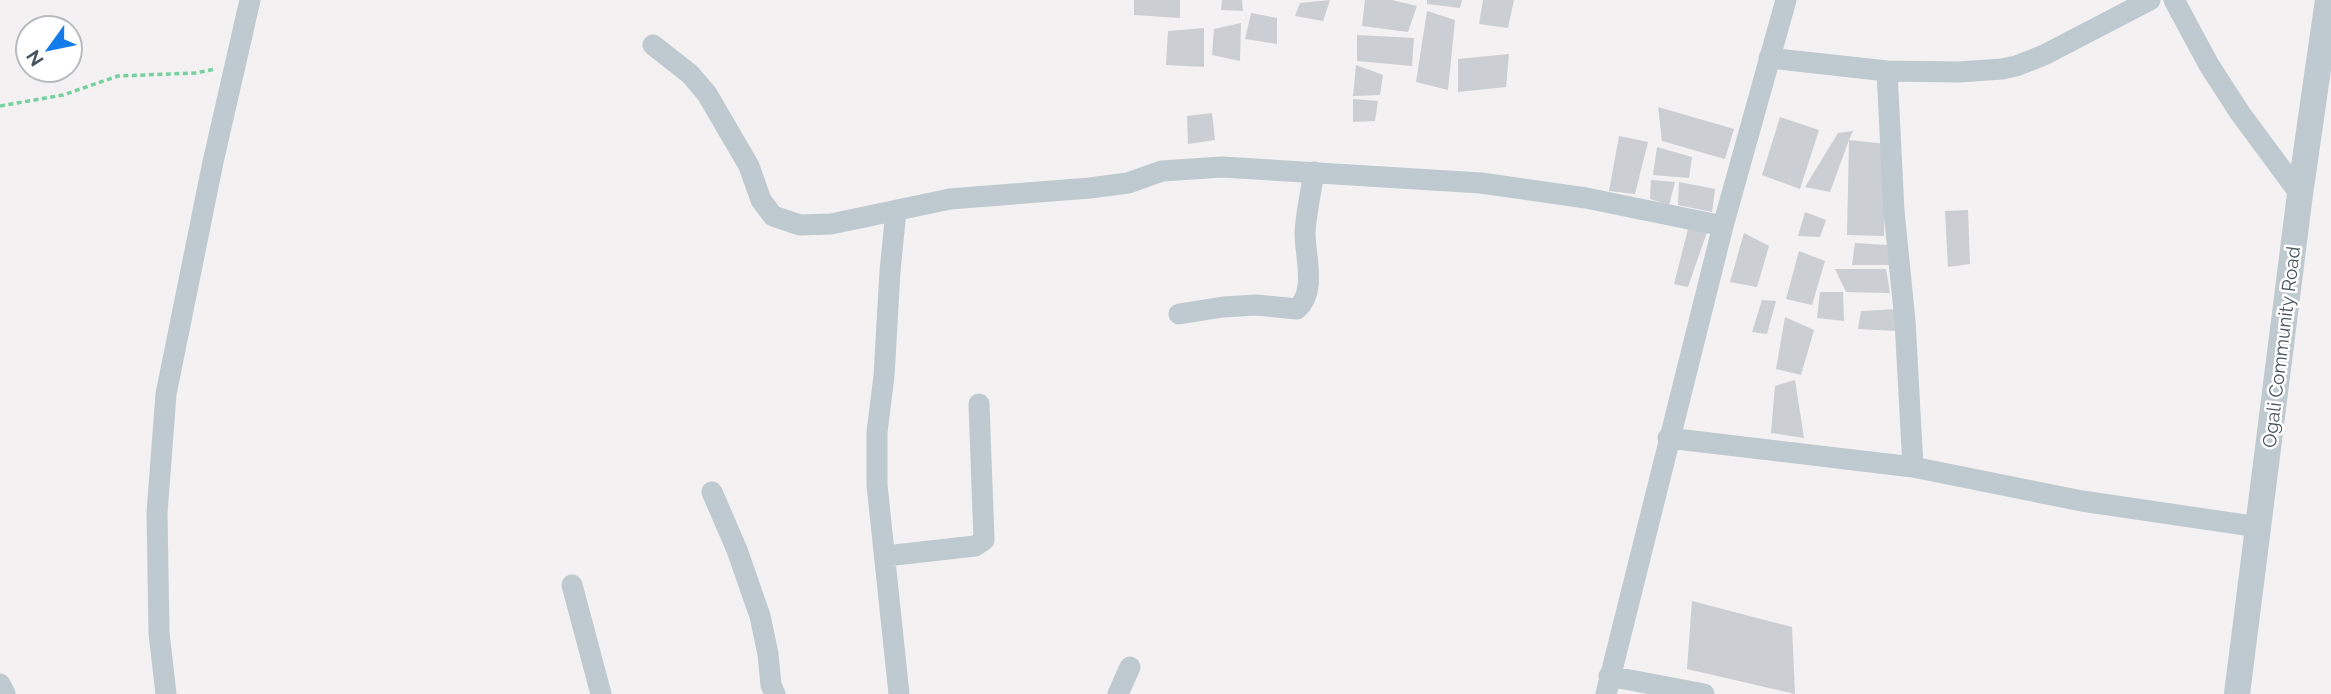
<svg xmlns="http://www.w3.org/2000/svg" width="2331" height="694" font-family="Raleway,sans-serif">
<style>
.building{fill:#cbced3}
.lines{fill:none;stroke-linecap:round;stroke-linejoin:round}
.path{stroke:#76d09f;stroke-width:3.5;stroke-dasharray:5 3.5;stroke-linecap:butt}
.minor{stroke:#bec9d0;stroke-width:21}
.tertiary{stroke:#bec9d0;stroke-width:26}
.labels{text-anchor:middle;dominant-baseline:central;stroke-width:5;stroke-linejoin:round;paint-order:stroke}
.street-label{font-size:19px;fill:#48555f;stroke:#fff}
</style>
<rect width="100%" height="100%" fill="#f3f1f1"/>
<path class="building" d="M1134,0H1180V18L1134,15Z
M1222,0H1242L1243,11L1221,10Z
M1330,0L1323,21L1295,16L1300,3Z
M1365,0H1392L1417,6L1408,32L1362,26Z
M1427,0H1462L1460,8L1427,4Z
M1483,0H1514L1508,28L1479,24Z
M1427,11L1455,20L1448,90L1416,82Z
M1251,13L1277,18V44L1245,39Z
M1241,23L1240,61L1212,55L1214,29Z
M1204,28V67L1166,65L1168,31Z
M1357,35L1414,38L1412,66L1357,61Z
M1509,54L1506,87L1458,92V59Z
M1356,65L1383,75L1380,95L1353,96Z
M1353,99L1378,101L1375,121L1353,122Z
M1658,107L1734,129L1725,159L1662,141Z
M1212,113L1215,140L1188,144L1187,116Z
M1780,117L1819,130L1800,189L1762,175Z
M1853,131L1849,140L1886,144L1884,236L1847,235L1849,140L1830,192L1805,187L1838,133Z
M1619,136L1648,142L1635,194L1609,191Z
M1657,147L1692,157L1689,178L1653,175Z
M1651,180L1675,182L1669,205L1650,199Z
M1679,182L1715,189L1712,212L1678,205Z
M1968,210L1970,264L1948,267L1945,211Z
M1805,212L1826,220L1820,237L1798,236Z
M1689,225L1707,232L1688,287L1674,284Z
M1744,233L1769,246L1757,287L1730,282Z
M1855,243L1887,245L1890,265H1852Z
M1799,251L1825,261L1812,305L1786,299Z
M1835,269H1886L1890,293L1846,292Z
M1820,292H1843L1844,321L1817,318Z
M1762,300L1776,301L1767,334L1752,332Z
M1898,309L1896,331L1858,329L1861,311Z
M1785,317L1814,330L1801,375L1776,369Z
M1795,380L1804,438L1771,433L1775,386Z
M1692,601L1792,627L1795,694L1687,669Z"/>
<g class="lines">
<path class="path" d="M0,106L63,95L118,76L195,73L216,69"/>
<path class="minor" d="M2174,0L2209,65L2240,113L2300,194
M653,45L690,74L707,94L749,166L761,200L773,216L800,225L831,224L950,199L1090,188L1128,183L1162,171L1222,167L1481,183L1586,198L1723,226
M1769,58L1887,71L1959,72L2002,69L2016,66L2044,55L2150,0
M1887,71L1894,211L1905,321L1913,467
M896,211L890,271L884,376L877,432V485L899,694
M1179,314L1223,307L1256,305L1297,309C1317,291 1305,257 1305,233C1306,213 1311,192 1314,172
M1668,438L1913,467L2082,501L2259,527
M712,492L737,550L760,616L768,654L771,685L775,694
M886,556L975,546L984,540L979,404
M572,585L601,694
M1609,676L1704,694
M0,684L5,694
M166,694L159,633L157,513L166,394L213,162L250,0
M1118,694L1130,667
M1606,694L1723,226L1786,0"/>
<path class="tertiary" d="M2237,694L2300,194L2328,0"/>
</g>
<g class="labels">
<g class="street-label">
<text transform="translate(2281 347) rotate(-83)">Ogali Community Road</text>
</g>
</g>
<g transform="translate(49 49) rotate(237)"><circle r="33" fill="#ffffff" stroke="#b6bbbf" stroke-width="2"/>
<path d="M0-5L12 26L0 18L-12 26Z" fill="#147cea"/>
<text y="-10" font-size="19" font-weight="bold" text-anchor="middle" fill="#48555f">N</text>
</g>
</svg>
